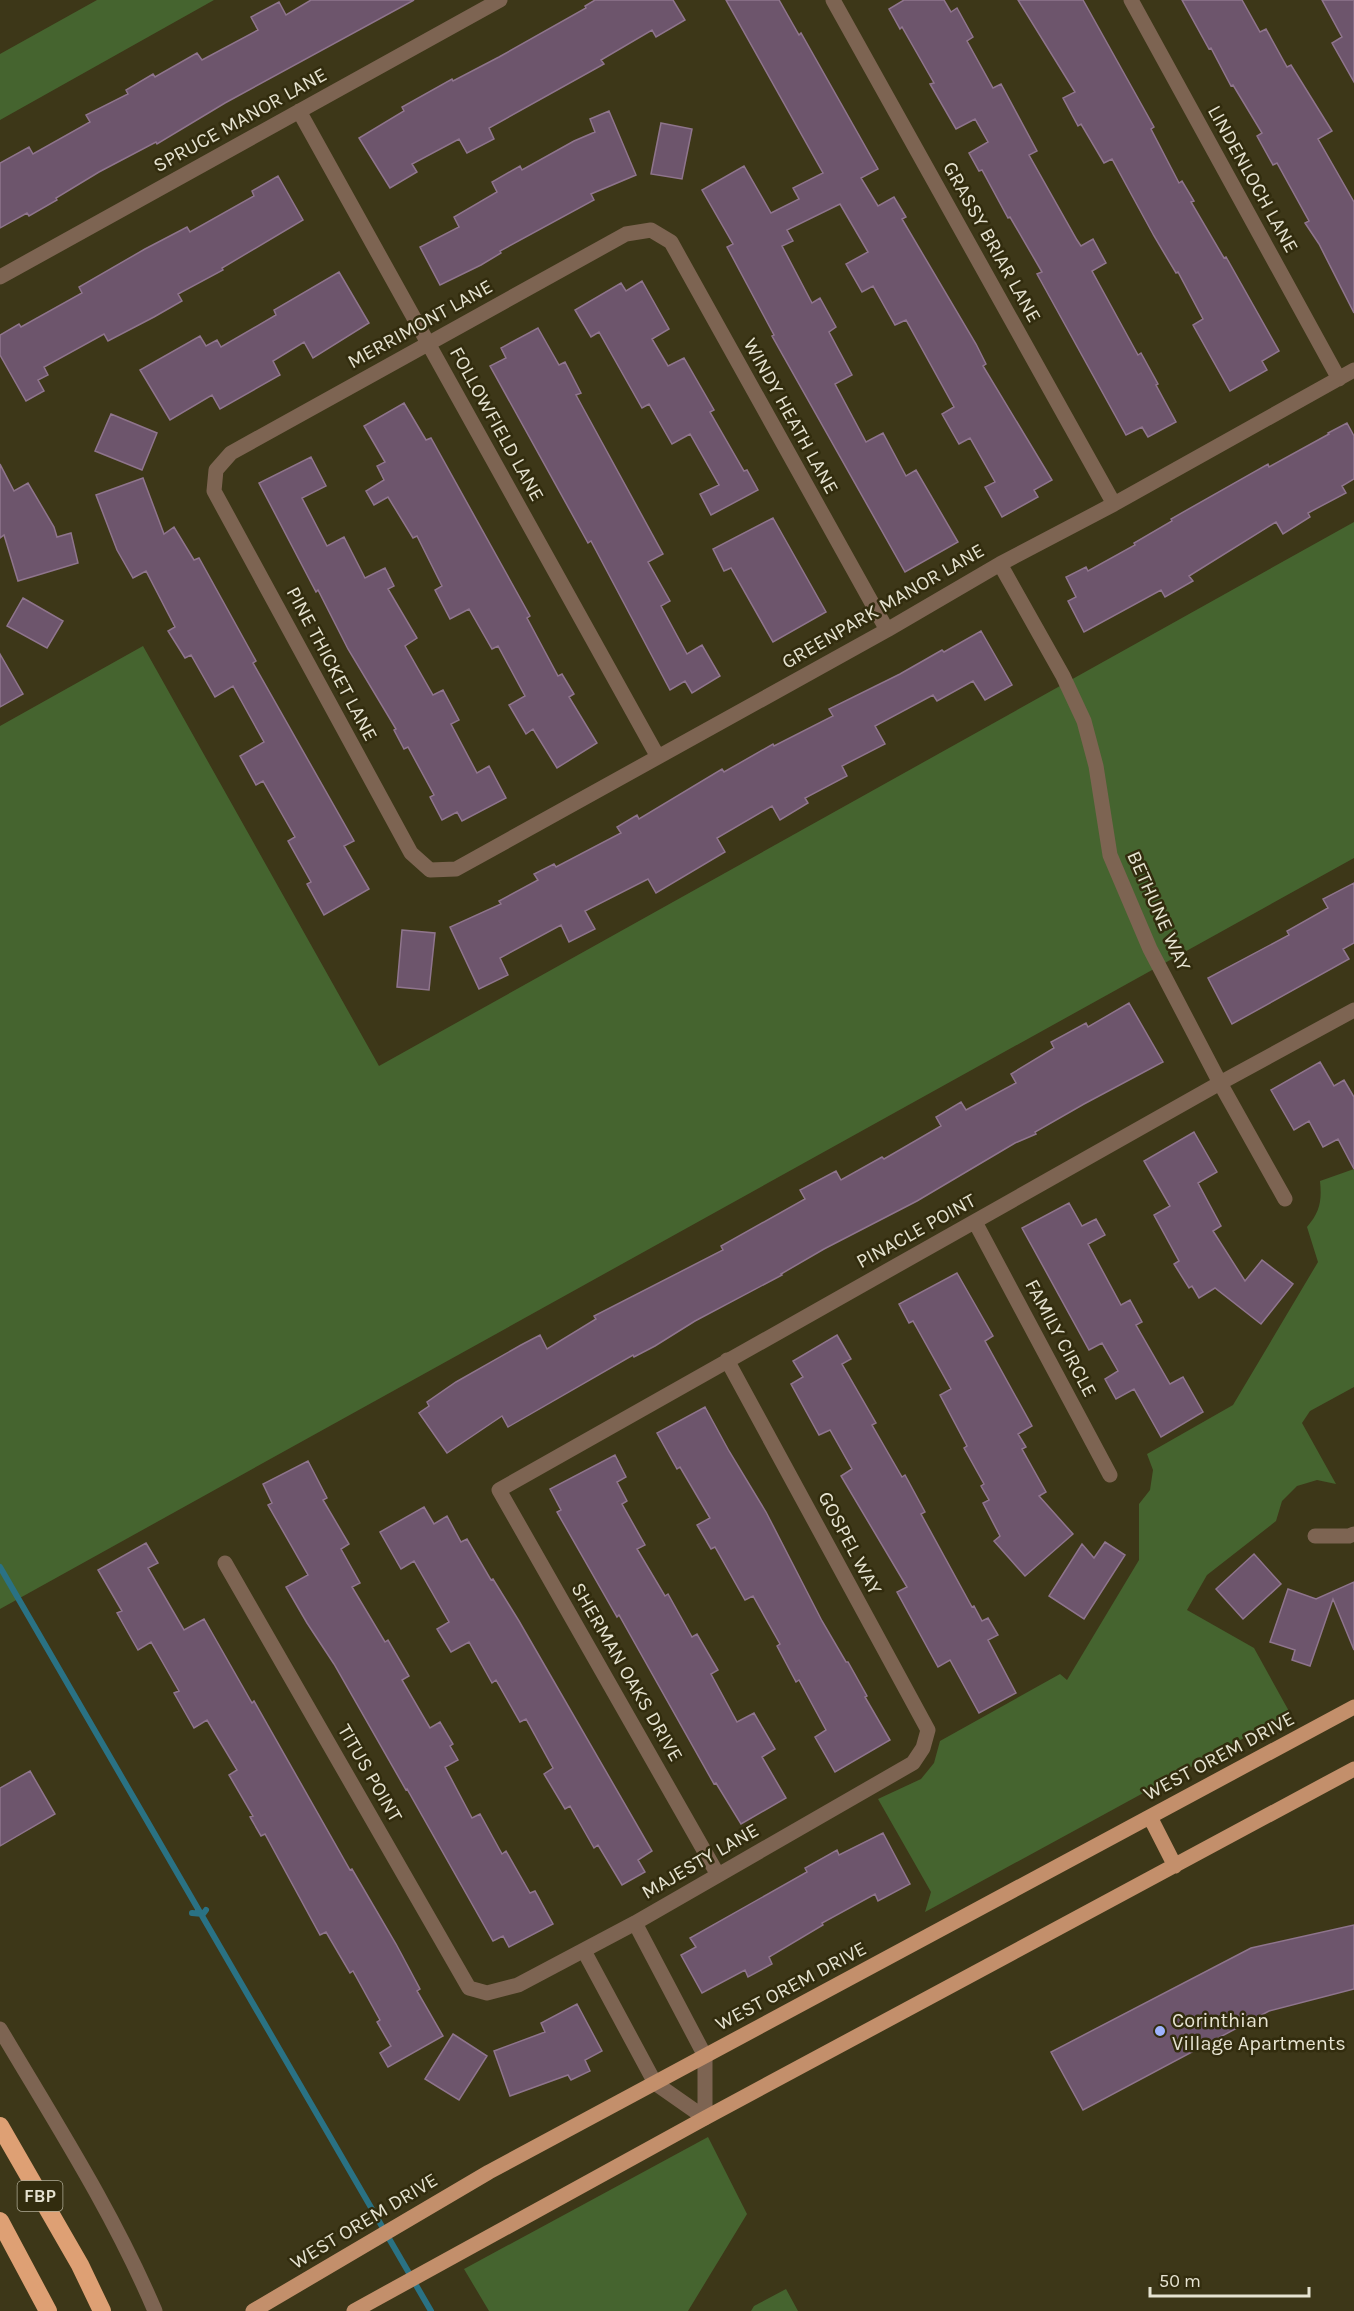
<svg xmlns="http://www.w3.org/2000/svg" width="1354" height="2311" font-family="Karla,sans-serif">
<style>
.green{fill:#45642f}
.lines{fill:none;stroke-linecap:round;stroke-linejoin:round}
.stream{stroke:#2a7284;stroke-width:6}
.building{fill:#6d556c;stroke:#8f758d;stroke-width:1.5}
.minor{stroke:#7d6452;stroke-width:15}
.major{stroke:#c38f6b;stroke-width:15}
.highway{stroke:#dea074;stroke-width:18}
.poi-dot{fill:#9eb3fd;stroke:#322c0e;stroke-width:2}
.labels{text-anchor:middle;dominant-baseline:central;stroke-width:5;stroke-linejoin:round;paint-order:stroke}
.shield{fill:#322c0e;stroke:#b0ac96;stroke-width:1.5}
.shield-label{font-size:18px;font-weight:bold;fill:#e6e3d1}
.street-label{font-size:20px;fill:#e6e3d1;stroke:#322c0e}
.poi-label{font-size:20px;fill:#e6e3d1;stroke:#322c0e;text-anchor:start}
</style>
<rect width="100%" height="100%" fill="#3d3718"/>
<path class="green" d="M97,0H214L0,120V54Z
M1354,522V858L0,1609V726L143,646L379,1066Z
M1354,1169V1387L1310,1411L1302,1423L1336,1484L1317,1480L1297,1486L1282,1501L1276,1521L1207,1575L1187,1610L1254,1648L1290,1713L925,1912L931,1892L878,1799L921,1779L934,1763L940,1741L1060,1674L1067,1680L1139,1560V1504L1150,1490L1153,1470L1147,1454L1233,1405L1318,1262L1307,1227C1320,1212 1322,1201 1320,1181Z
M708,2137L747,2214L688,2311H489L464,2269Z
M786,2289L798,2311H751L754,2306Z"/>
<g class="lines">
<path class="stream" d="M0,1567L431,2311
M192,1913L203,1914L206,1910"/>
</g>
<path class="building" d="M311,0H414L225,103L157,144L156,142L99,172L56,198L57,200L29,216L27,213L0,228V163L29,147L33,154L90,122L86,115L128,94L126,90L153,74L155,77L197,53L202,60L258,30L251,17L279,2L286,15Z
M595,0H673L685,20L656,37L652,30L601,60L604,64L489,128L494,139L467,153L459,139L412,164L417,172L390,188L359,138L404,111L402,107L452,79L453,81L499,57L586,8L585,6Z
M726,0H779L799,35L801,33L878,169L861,178L878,206L894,197L906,217L902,219L976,344L986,364L983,366L1052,480L1034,490L1038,497L1002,517L985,487L995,482L970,438L959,444L942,414L954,407L906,320L895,325L873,286L862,292L846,264L868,252L840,204L787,230L793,241L782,246L812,303L820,298L836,327L829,332L852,375L835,384L866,442L883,433L906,476L916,470L958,542L905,572L772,336L774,335L727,247L733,244L702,190L744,166L771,213L799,199L793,188L823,173Z
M904,0H944L951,12L957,8L973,37L967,41L993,88L1001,84L1037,151L1029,155L1077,240L1081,246L1093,239L1106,263L1092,271L1138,355L1141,353L1158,384L1156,385L1176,422L1148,437L1142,427L1126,435L1037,274L1042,272L1010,217L1008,218L982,170L979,171L969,153L988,142L975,119L956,129L930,84L934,83L902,27L900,29L889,9Z
M1018,0H1083L1154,127L1151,129L1179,183L1182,181L1194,201L1191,202L1224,258L1226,257L1279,351L1262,361L1267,370L1230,391L1193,325L1203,319L1178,272L1176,273L1154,236L1112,159L1104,163L1081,124L1078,126L1063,98L1075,92Z
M1182,0H1242L1260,32L1266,29L1287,67L1291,65L1332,131L1318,139L1354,202V313L1319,244L1305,223L1309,221L1277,163L1273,165L1257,136L1262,133L1233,85L1231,86L1211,48L1209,49Z
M1322,0H1354V82L1332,43L1342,37Z
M609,111L636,175L591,194L594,200L500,251L501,253L481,265L440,285L420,247L459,227L454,217L497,192L492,182L520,166L522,170L574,141L595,132L590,119Z
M661,123L692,129L682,179L651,174Z
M278,176L303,220L222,268L223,270L178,294L182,301L154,317L108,341L104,334L44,367L48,375L38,380L44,391L26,401L0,355V335L19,324L21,327L82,293L79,287L145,249L187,227L190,232L254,196L252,191Z
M339,272L369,323L313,358L304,342L273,361L280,375L220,409L212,395L170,420L140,370L200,336L206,346L217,340L221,347L276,315L274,310Z
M642,281L669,329L652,339L668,366L684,358L714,410L710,412L744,471L747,470L758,490L711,515L700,494L719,485L690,434L672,444L649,404L642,408L599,332L591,337L575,310L621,283L626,291Z
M538,328L559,365L565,362L581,393L576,395L663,554L648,562L670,601L661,606L687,654L702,645L720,676L692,693L685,681L670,690L591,541L588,543L490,366L506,358L501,348Z
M404,403L426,440L431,438L530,616L527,618L558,676L562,674L574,694L569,697L597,743L557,768L533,729L526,734L509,705L525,696L498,646L492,649L469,609L450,619L435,590L442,586L417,536L413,538L388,497L374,505L366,491L384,480L377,466L385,462L364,426Z
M111,414L157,433L142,470L95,451Z
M1347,423L1354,436V479L1342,486L1346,493L1308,513L1310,517L1283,534L1276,522L1189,576L1193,581L1165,597L1161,590L1084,632L1068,601L1076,597L1066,577L1086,567L1088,571L1135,545L1134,543L1172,521L1171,519L1268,464L1269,467L1329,434L1328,433Z
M311,457L326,486L302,498L327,546L344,537L365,578L385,568L394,586L388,589L417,638L405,646L433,695L443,690L459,720L451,724L477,773L489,766L506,798L462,821L457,812L442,820L430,797L434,795L408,747L404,749L394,730L396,729L348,649L318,590L316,592L259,483Z
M0,464L14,491L28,483L54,527L57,537L71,533L78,563L18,581L4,535L0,538Z
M143,478L164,534L174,527L194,560L199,558L256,661L253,663L354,841L344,846L369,889L324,915L307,884L311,882L288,841L295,837L263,781L256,785L240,756L264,742L233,686L215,697L191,655L185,658L168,631L175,627L146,571L133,578L117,550L96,495Z
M773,518L826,612L773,642L731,568L724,571L713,549Z
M23,598L63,621L47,648L7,626Z
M981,631L1012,685L985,700L973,681L937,701L933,695L875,726L885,744L842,766L847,776L805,798L808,803L780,820L772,806L717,838L725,852L656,893L648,879L585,911L595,929L569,942L561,925L500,958L508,975L479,989L450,927L501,904L499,901L538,880L534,874L554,864L556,867L621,833L617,827L637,815L639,819L722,769L724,772L773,744L774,746L833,716L829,709L900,674L942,650L944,652Z
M0,654L23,694L0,707Z
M1354,883V943L1343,949L1349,959L1232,1024L1208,978L1289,935L1287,931L1328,908L1323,899Z
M402,930L435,933L429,990L397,987Z
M1129,1003L1163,1062L1084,1104L1035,1132L1036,1134L1015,1143L917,1201L824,1249L781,1274L782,1275L695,1321L655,1346L634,1357L633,1355L508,1427L502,1416L447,1453L419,1413L429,1406L427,1402L456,1382L521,1345L540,1335L547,1349L596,1319L594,1316L723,1250L721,1246L805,1199L800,1190L836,1171L841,1180L882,1157L884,1159L941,1126L936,1117L961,1102L966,1110L1016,1083L1011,1074L1054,1048L1051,1042L1086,1023L1088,1027Z
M1320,1062L1334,1086L1344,1080L1354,1097V1169L1338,1139L1323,1147L1309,1121L1294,1130L1271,1090Z
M1194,1132L1217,1172L1198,1183L1221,1226L1213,1231L1245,1281L1262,1260L1293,1284L1261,1324L1215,1288L1199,1298L1192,1286L1189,1288L1174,1264L1179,1261L1154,1215L1170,1206L1144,1161Z
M1069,1203L1082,1226L1096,1219L1105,1235L1088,1244L1121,1305L1130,1300L1142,1322L1136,1325L1170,1384L1183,1377L1203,1412L1161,1437L1134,1389L1116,1399L1105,1379L1118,1371L1102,1343L1089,1350L1022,1228Z
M957,1273L993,1336L985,1341L1032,1426L1018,1434L1026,1447L1022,1449L1046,1492L1039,1496L1073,1534L1025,1576L994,1541L1000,1536L983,1503L989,1500L981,1486L984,1484L964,1448L967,1446L940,1395L951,1389L913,1321L909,1323L899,1304Z
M837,1335L851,1359L842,1364L876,1423L872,1425L902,1477L905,1475L925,1512L921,1514L972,1607L974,1606L982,1621L988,1618L998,1635L988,1640L1016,1693L979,1713L950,1660L938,1667L897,1592L907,1587L841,1476L852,1469L830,1430L819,1435L791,1384L803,1377L793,1361Z
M705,1407L729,1451L766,1512L822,1621L846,1662H848L867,1696L865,1697L890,1740L835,1772L815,1737L826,1730L799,1680L796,1682L777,1646L780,1644L753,1596L745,1600L715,1547L711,1549L697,1525L710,1518L680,1467L677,1469L657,1433Z
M615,1455L626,1477L617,1482L627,1501L622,1504L645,1545L637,1549L665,1596L668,1594L692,1637L697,1634L718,1670L711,1674L737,1722L754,1713L775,1749L762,1757L786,1798L741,1824L716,1783L714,1784L619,1615L617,1617L557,1512L561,1510L550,1489Z
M308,1461L327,1498L323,1500L349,1544L341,1549L360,1583L352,1587L385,1642L388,1640L409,1676L402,1680L430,1728L440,1722L453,1744L450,1746L458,1760L445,1767L472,1818L480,1814L502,1854L506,1851L530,1893L535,1891L553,1924L509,1947L503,1936L493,1941L407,1789L406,1790L334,1664L307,1623L286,1587L308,1575L268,1505L272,1503L263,1484Z
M424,1507L434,1524L447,1516L461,1542L467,1539L491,1580L493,1579L519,1621L652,1851L638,1860L645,1872L622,1885L598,1845L594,1848L570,1806L565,1809L544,1774L553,1768L526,1719L520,1722L496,1680L492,1683L469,1642L451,1652L437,1629L449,1622L414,1561L401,1569L380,1532Z
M1105,1542L1125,1555L1084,1619L1049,1596L1082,1544L1094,1558Z
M146,1543L158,1563L148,1568L184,1630L204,1619L252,1703L254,1701L350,1870L352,1869L396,1944L420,1989L417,1991L443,2036L388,2067L380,2053L391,2046L377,2022L380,2020L353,1971L350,1973L326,1932L320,1935L265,1834L261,1836L250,1817L253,1816L229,1775L237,1770L207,1720L194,1728L174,1693L179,1691L151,1642L138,1650L117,1613L122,1611L98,1570Z
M1254,1554L1281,1584L1243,1619L1216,1589Z
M1354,1582V1650L1333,1599L1310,1666L1292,1660L1295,1650L1270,1642L1288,1589L1316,1599Z
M30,1771L55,1814L0,1846V1788Z
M883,1833L910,1884L878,1901L875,1894L822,1923L823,1925L769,1957L772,1964L748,1977L745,1970L702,1993L681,1955L696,1947L690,1938L807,1872L805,1868L837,1850L839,1855Z
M1354,1925V1989L1269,2011L1083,2110L1051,2052L1251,1948Z
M577,2004L602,2051L585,2060L590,2071L571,2080L568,2075L510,2096L494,2051L545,2032L541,2023Z
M453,2034L487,2056L459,2100L425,2079Z"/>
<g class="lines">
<path class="minor" d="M833,0L1114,504
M1131,0L1339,379
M299,111L658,757
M0,277L500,0
M1000,564L1063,676L1084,721L1096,766L1110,855L1150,949L1220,1083L1285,1199
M887,630L671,242L651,230L626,234L231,453L216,470L214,491L411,853L430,870L456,869L887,630L1000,564L1114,504L1354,370
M975,1222L1110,1475
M1315,1536H1349L1354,1534
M225,1563L469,1988L487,1993L518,1985L635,1923L913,1763L923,1748L928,1730L727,1360
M718,1875L499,1490L1220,1083L1354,1010
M635,1923L705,2056V2118
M584,1951L655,2083L705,2118
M0,2029C55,2122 113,2212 155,2311"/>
<path class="major" d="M1150,1817L1175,1866
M253,2311L489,2172L1354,1707
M354,2311L705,2118L1354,1769"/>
<path class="highway" d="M0,2126L80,2265L102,2311
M0,2221L48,2311"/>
</g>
<circle class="poi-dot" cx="1160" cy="2031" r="6"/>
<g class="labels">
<rect class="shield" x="17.5" y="2181" width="45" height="30" rx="4.5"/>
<g class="shield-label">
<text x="40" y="2196">FBP</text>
</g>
<g class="street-label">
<text transform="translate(240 120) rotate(-29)">SPRUCE MANOR LANE</text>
<text transform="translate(1253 179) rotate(61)">LINDENLOCH LANE</text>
<text transform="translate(992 242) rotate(61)">GRASSY BRIAR LANE</text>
<text transform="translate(420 324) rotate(-29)">MERRIMONT LANE</text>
<text transform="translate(791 416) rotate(61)">WINDY HEATH LANE</text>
<text transform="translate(497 424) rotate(61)">FOLLOWFIELD LANE</text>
<text transform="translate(883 606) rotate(-30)">GREENPARK MANOR LANE</text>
<text transform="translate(332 664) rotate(62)">PINE THICKET LANE</text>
<text transform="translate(1159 911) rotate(66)">BETHUNE WAY</text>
<text transform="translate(916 1231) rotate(-29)">PINACLE POINT</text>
<text transform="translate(1061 1338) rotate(62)">FAMILY CIRCLE</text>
<text transform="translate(850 1543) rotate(62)">GOSPEL WAY</text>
<text transform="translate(627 1672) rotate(60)">SHERMAN OAKS DRIVE</text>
<text transform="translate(1219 1756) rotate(-28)">WEST OREM DRIVE</text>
<text transform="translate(370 1773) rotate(60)">TITUS POINT</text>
<text transform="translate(700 1861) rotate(-30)">MAJESTY LANE</text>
<text transform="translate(791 1986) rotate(-28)">WEST OREM DRIVE</text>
<text transform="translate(364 2221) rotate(-31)">WEST OREM DRIVE</text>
</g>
<g class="poi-label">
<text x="1172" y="2020">Corinthian<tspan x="1172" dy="23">Village Apartments</tspan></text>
</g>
</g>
<path d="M1150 2287v9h159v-9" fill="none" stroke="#e6e3d1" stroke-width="3"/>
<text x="1159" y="2287" font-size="18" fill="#e6e3d1" stroke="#322c0e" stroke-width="4.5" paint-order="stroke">50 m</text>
</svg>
